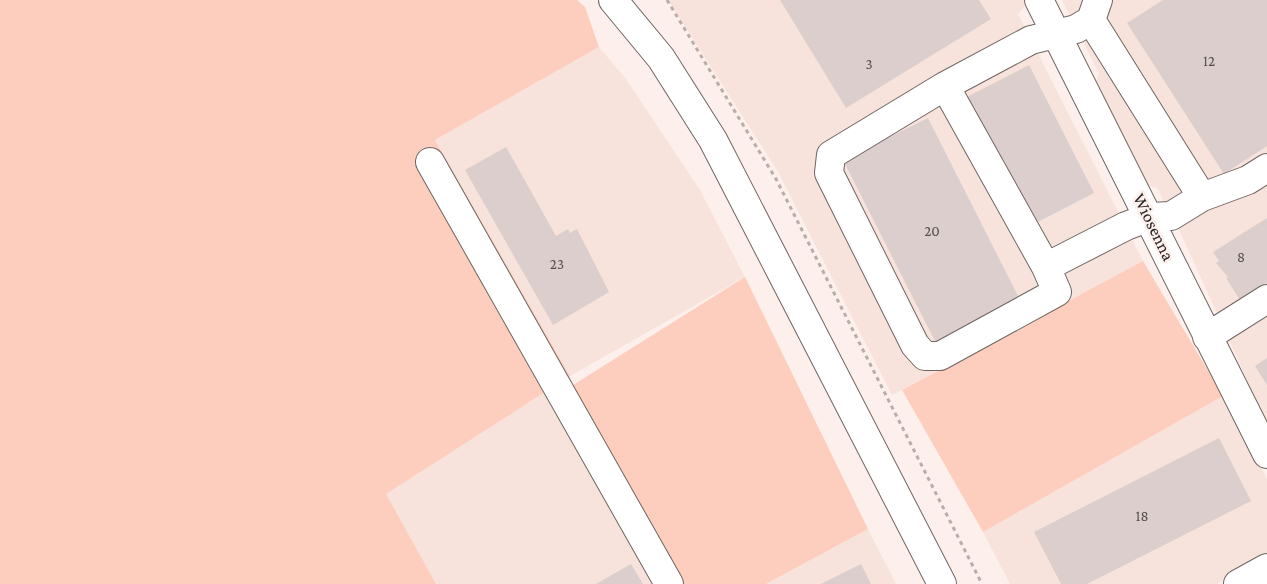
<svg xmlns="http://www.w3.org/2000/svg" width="1267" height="584" font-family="'Crimson Pro',serif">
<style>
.built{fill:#f7e3db}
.green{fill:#fdcebd}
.building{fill:#dbcecc}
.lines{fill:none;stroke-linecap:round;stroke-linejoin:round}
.minor-casing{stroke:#6f6561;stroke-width:30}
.major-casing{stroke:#6f6561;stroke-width:30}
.path{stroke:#b8adaa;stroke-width:3;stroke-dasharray:4 4;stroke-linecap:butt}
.minor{stroke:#fff;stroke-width:28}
.major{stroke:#fff;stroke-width:28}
.labels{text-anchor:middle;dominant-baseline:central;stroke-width:5;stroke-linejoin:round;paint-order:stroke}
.number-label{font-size:15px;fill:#544e4c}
.street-label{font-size:18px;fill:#272321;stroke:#fdf0ec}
</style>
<rect width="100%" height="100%" fill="#fdf0ec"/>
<path class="built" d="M668,0H1026L1027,4L1018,14L1143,261L892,395L777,170Z
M1062,0H1267V424L1181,234L1157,188L1149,186L1096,82L1099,74Z
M599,47L626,79L700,190L745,277L570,376L573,385L683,584H436L385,494L570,376L435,140Z
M1223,396L1267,479V556L1217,584H1010L983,532Z
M868,529L896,584H766Z"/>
<path class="green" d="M0,0H577L585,7L599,47L435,140L570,376L386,494L436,584H0Z
M1143,261L1223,396L983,532L902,390Z
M745,277L868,529L766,584H683L573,385Z"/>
<path class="building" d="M780,0H979L991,19L846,108Z
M1163,0H1267V146L1224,174L1127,23Z
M1029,65L1094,193L1030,226L965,98Z
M928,118L1021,302L937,345L843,160Z
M506,147L556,236L568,229L570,233L577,229L609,292L553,325L465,170Z
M1267,218V283L1240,300L1226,278L1228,277L1216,263L1219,261L1213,252Z
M1267,358V385L1255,366Z
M1219,438L1251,501L1087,584H1061L1034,532Z
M631,564L643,584H596Z
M861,564L871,584H821Z"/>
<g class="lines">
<defs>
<path id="minor" d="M1039,0L1267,454
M1098,0L1091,20L1076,29L1031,40L945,86L831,155L829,173L915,345L925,356H940L1057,292L1046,267L1126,226L1150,217L1171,216L1202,197L1248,180L1267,168
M1091,20L1202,197
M945,86L1046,267
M430,162L669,584
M1207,337L1267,299
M1238,584L1267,568"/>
<path id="major" d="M613,0L661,58L713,140L942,584"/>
</defs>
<use href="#minor" class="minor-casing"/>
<use href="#major" class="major-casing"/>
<path class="path" d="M667,0L776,179L982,584"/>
<use href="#minor" class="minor"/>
<use href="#major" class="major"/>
</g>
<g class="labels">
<g class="number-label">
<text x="1209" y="61">12</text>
<text x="869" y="64">3</text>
<text x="932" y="231">20</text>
<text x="1241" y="257">8</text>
<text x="557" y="264">23</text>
<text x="1142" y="516">18</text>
</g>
<g class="street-label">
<text transform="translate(1154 227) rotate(64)">Wiosenna</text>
</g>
</g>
</svg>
